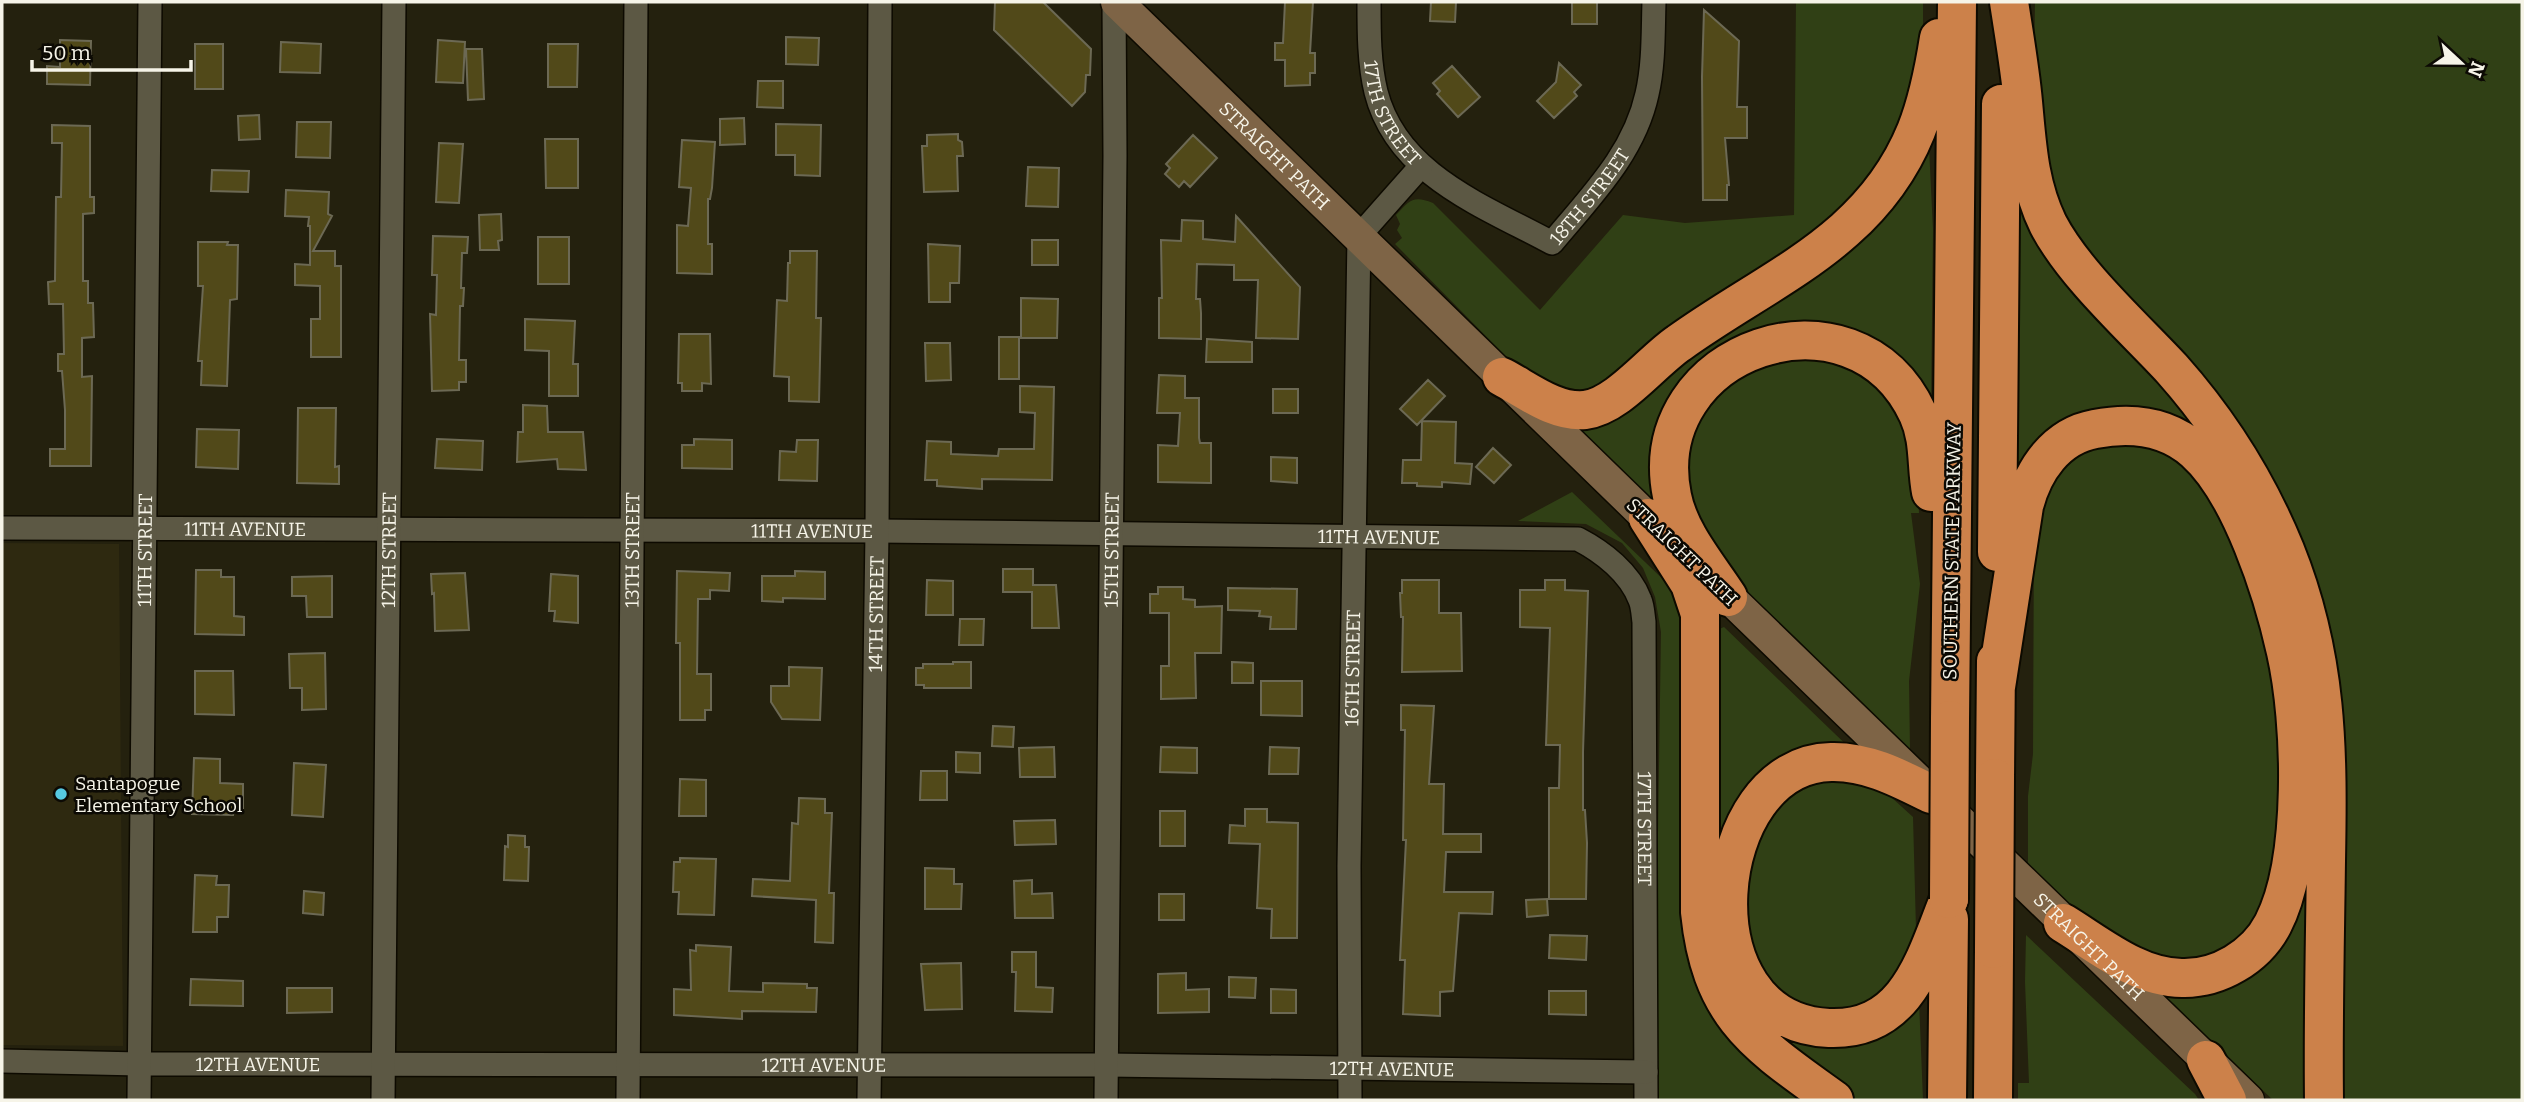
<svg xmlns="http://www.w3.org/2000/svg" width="2524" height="1102" font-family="Bitter,serif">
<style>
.built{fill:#2e2910}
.green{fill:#304015}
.building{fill:#514919;stroke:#6c6954;stroke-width:2}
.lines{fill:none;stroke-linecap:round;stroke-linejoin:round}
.street-casing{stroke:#0d0a00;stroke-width:26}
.secondary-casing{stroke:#0d0a00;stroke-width:35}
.highway-casing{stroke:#0d0a00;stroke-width:42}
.street{stroke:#5c5844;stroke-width:23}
.secondary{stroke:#7e6446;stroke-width:32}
.highway{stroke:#cc814a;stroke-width:38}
.highway-bridge-casing{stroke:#0d0a00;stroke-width:42;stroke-linecap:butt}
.highway-bridge{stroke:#cc814a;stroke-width:38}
.poi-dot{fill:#56c9e1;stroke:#0c0a04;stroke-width:2.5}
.labels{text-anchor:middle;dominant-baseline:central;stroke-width:5;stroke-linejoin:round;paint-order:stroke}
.street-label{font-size:19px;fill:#f6f4e8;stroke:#0c0a04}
.poi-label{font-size:19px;fill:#f6f4e8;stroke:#0c0a04;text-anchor:start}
</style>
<rect width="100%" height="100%" fill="#24210e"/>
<path class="built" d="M2,543L119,544L123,1046L2,1045Z"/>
<path class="green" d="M1796,2H1923V30L1912,100L1887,158L1851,209L1600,394L1540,391L1395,244L1402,238L1397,230L1400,224L1396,215C1410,200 1413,195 1433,203L1540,310L1623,215L1685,223L1794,215Z
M2035,2H2522V1100H2331L2282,523L2060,224L2033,124Z
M1928,126L1933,230L1931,415L1886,361L1735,340L1658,506L1568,418L1711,331Z
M2017,199L2170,385L2203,442L2185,420L2176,429L2124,414L2023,467L2018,466L2014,403Z
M1787,350L1844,359L1894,400L1916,441L1919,513H1911L1920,584L1909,681L1910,751L1706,554L1685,516L1690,410Z
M2145,437L2183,455L2228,523L2267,635L2282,721L2284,809L2272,885L2258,923L2235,950L2172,970L2099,934L2028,868V796L2033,754L2034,525L2052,479L2086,450L2118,441L2142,448Z
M1572,492L1669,585L1675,598L1682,597L1685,919L1810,1100H1654L1661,632L1655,597L1643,568L1622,543L1586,524L1518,521Z
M1724,627L1861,759L1836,749L1717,865V630Z
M1818,770L1880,787L1913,817L1916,929L1907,970L1883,1000L1846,1019L1803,1016L1748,965L1746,844L1780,791Z
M2314,829L2311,1100H2273L2149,983L2212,984Z
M2026,935L2195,1094L2199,1100H2018V1083H2029L2025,982Z
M1919,1000L1923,1100H1847L1771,1045L1781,1027Z"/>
<path class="building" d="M995,2H1043L1091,49L1090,75H1086L1085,92L1072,106L994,30Z
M1285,2H1313L1310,53H1315V73H1310V85L1285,86V60H1275V43H1283Z
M1431,2H1456L1455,22L1430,21Z
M1572,2H1597V24H1572Z
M1704,10L1739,41L1737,107H1747V138H1725L1729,185H1727V200H1703L1702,77Z
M786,37L819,38L818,65L786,64Z
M60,40L91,41L90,85L47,84V66L60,67Z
M438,40L465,42L463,83L436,82Z
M281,42L321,44L320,73L280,72Z
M195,44H223V89H195Z
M548,44H578L577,87H548Z
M466,49H482L484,99L468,100Z
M1559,63L1581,85L1574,92L1577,96L1554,118L1537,101L1556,82Z
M1452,66L1480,97L1458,117L1437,94L1440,91L1433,83Z
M758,81H783V108L757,107Z
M259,115L260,139L239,140L238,116Z
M744,118L745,144L720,145V119Z
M297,122H331L330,158L296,157Z
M776,124L821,125L820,176L795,175V155H776Z
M52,125L90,126V197H94V213L83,214V281H88V303H93L94,337L82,338V377L92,376L91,466H50V449H65V410L62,371H58V354H64L63,304H49L48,282L55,281L56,197H61L62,143H52Z
M958,134V140L962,142L963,156H957L958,191L924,192L922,146H927V135Z
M1193,135L1217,158L1190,187L1184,181L1179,187L1165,174L1170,168L1166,164Z
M545,139H578V188H546Z
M682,140L715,142L712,188L710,199H708V244H712V274L677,273V225L688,226L691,188L679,187Z
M439,143L463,144L459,203L436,202Z
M1028,167L1059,168L1058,207L1026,206Z
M212,170L249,171L248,192L211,191Z
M286,190L329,192L328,214L332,216L313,251H335V266H341V357H311V319H320V286L295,285V264L310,265V226H308L309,217L285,216Z
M501,214L502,240L498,241L499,250H480L479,215Z
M1236,216L1300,287L1298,339L1256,338L1258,280H1234V265L1197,264L1196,299H1200L1201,313V339L1159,338V298H1162L1161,240L1181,241L1182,220L1203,221V239L1235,242Z
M433,236L468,237L467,253H462L461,288H464L463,306H460L459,360H466V382H459V390L432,391L430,314L436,315L437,275H432Z
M538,237H569V284H538Z
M1032,240H1058V265H1032Z
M198,242H228L227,245H238L237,299L230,300L227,386L201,385L202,361H198L203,286H198Z
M928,244L960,246L959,283H950V302H929Z
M790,251H817L816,318H821L819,402L789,401V377L774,376L777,300L787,301L788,263H790Z
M1021,298L1058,299L1057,338H1021Z
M525,319L575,321L573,364H578V396H549V351L525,350Z
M679,334H710L711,384L702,383V391H682V383H678Z
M999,337H1019V379H999Z
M1207,339L1252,342V362H1206Z
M925,343H950L951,380L926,381Z
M1159,375L1185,376V398H1199V438L1200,443H1211V483L1158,482V445L1178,446L1180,413H1157Z
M1428,380L1445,396L1417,425L1400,409Z
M1020,386L1054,387L1052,480L982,479V489L937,486V480H925L927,441L951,442V454L998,456L999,449H1034L1035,413L1020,412Z
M1273,389H1298V413H1273Z
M523,405L547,406L548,432H583L586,470L558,469L557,459L517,462L518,432H523Z
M298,408H336L335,467L339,466V484L297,483Z
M1422,421L1456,422L1455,463L1472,464L1470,484L1442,482V487L1417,486V483H1402L1403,460H1421Z
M197,429L239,430L238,469L196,467Z
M437,439L483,441L482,470L435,468Z
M694,439L732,440V469L682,468V445H694Z
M797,440H818L817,481L779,480L780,451L796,452Z
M1493,448L1511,465L1494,483L1476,467Z
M1271,457L1297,458V483L1271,481Z
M1003,569H1033V585H1056L1059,628H1032V592H1003Z
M196,570H221V577H234V616L244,617V635L195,634Z
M677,571L730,573L729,591L710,590V599H698L697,674H711V710H705V720H680V643H676Z
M795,571L825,572V599L783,598V602L762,601V576H795Z
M465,573L469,630L435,631L434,593L432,594L431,574Z
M551,574L578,576V623L554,621L555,611H549Z
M332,576V617H307L306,596H292V577Z
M927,580L953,581V615H926Z
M1402,580H1439V613H1461L1462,671L1402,672L1403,617H1401L1400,593H1402Z
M1545,580H1565V590L1588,591L1583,752V810H1585L1587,843L1586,899H1549V788H1559L1560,745H1546L1550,628L1520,627V590H1545Z
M1158,587H1183V599L1195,600V607L1222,606L1221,653H1195L1196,698L1161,699V666H1169V613H1150V594H1158Z
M1228,588L1297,589L1296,629H1270L1271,617L1259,616L1260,611L1228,610Z
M960,619H984L983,645H959Z
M325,653L326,709L302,710V688H290L289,654Z
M953,662H971V688H924V685H916V668H923V664H953Z
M1232,662L1253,663V683H1232Z
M789,667L822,668L820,720L782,719L771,702V686H789Z
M195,671H233L234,715L195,714Z
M1261,681H1302V716L1261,715Z
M1401,705L1434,706L1429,784H1444L1443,834H1481V852H1446L1444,892H1493L1492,914L1459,913L1453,991L1440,992V1016L1403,1014L1405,960H1400L1406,840H1403L1405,730H1401Z
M993,726L1014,727L1013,747L992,746Z
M1054,747L1055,777H1020L1019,748Z
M1161,747L1197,748V773L1160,772Z
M1270,747L1299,748L1298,774H1269Z
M956,752L980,753V773L956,772Z
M194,758L220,759V783L243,784V808H234L233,815L192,814Z
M294,763L326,765L323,817L292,815Z
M921,771H947V800H920Z
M680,779L706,780V816H679Z
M799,798L825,799V813H832L829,893H834L833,943L815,942L816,900L752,896L753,879L790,881L792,823L798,824Z
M1245,809H1267V822L1298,823L1297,938H1271L1272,909L1257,908L1260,844L1229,843L1230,825L1245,826Z
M1160,811H1185V846H1160Z
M1055,820L1056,844L1015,845L1014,821Z
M508,835L525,836V847H529L528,881L504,880L505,846L508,847Z
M680,858L716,859L714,915L678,914L679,892H673L674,862H680Z
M925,868L954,869V884H962L961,909H925Z
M195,875L217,876L216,885H229L228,917H217V932H193Z
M1032,880V894L1052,893L1053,918H1015L1014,881Z
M304,891L324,893L323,915L303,913Z
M1159,894H1184V920H1159Z
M1547,899L1548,915L1527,917L1526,900Z
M1550,935L1587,936L1586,960L1549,958Z
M696,945L731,947L729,991L763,992V983L807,984V988H817L816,1012L742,1011V1019L674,1015V989L691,990L690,950L696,951Z
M1012,952H1036V987L1053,988L1052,1012L1015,1011L1016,972H1012Z
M961,963L962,1009L925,1010L921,964Z
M1186,973V990L1209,989V1012L1158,1013V974Z
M1229,977L1256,978L1255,998L1229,997Z
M191,979L243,981V1006L190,1005Z
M287,988H332V1012L287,1013Z
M1271,989L1296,990V1013H1271Z
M1549,991H1586V1015L1549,1014Z"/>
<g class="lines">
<defs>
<g id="street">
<path id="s1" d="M1369,2C1369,32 1369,63 1376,92C1397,175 1484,206 1552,243C1590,197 1634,154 1647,94C1654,64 1653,32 1654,2"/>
<path id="s2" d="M2,528L877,531L1578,539C1603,552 1630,573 1640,600C1643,607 1643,616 1644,622L1646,1100"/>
<path id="s3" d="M2,1061L140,1064L1107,1065L1646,1072"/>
<path id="s4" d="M139,1100L150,2"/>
<path id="s5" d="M383,1100L394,2"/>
<path id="s6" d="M628,1100L636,2"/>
<path id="s7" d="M869,1100L877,531L880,2"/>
<path id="s8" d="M1106,1100L1115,156L1114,2"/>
<path id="s9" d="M1350,1100L1349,866L1359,236L1421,166"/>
</g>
<g id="secondary">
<path id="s10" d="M1117,2L1665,535"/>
<path id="s11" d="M1712,581L2248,1100"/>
</g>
<path id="highway" d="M2009,2C2014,35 2020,69 2023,102C2027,145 2029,185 2048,224C2074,274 2133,327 2172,369C2220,423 2258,484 2285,550C2328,657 2328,750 2326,861C2325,941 2323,1021 2324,1100
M1502,377C1527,390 1555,413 1585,410C1618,406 1651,362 1679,343C1769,278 1871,242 1916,131C1928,101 1934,70 1939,38
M1648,518L1690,584L1700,614V912C1711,1017 1755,1043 1834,1100
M1997,552L2001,104
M1728,597C1708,566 1679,533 1672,496C1642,349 1854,276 1918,414C1930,440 1926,466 1931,492
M1996,687L2024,506C2033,470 2056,436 2095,429C2131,422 2167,426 2195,451C2241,492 2273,593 2286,652C2302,722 2306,860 2273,924C2256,957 2218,979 2182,978C2138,978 2099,945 2063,923
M1950,720L1957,2
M1995,778L1996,661
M1931,794C1899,778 1867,761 1831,762C1707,764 1682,1022 1829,1028C1908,1031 1925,958 1949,899
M2206,1060L2227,1100
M1947,1100L1949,919
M1993,1100L1994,949"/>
</defs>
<use href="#street" class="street-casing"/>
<use href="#secondary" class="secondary-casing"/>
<use href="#highway" class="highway-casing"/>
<use href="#street" class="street"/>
<use href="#secondary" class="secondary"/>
<use href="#highway" class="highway"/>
<defs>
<path id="highway-bridge" d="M1949,899L1950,720
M1994,949L1995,778"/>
</defs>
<use href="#highway-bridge" class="highway-bridge-casing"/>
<use href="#highway-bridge" class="highway-bridge"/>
</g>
<circle class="poi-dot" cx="61" cy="794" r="7"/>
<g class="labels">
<g class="street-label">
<text stroke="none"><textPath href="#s1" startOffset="116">17TH STREET</textPath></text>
<text stroke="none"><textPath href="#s10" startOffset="220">STRAIGHT PATH</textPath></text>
<text stroke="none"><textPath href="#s1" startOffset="390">18TH STREET</textPath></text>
<text stroke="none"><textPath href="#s2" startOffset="243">11TH AVENUE</textPath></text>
<text stroke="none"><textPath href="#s2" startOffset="810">11TH AVENUE</textPath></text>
<text stroke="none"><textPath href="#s2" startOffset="1377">11TH AVENUE</textPath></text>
<text stroke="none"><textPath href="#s4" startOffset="550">11TH STREET</textPath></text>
<text stroke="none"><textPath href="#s5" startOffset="550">12TH STREET</textPath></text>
<text stroke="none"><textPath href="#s6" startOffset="550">13TH STREET</textPath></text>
<text stroke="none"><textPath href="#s8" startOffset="550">15TH STREET</textPath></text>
<text transform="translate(1952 551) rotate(-89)">SOUTHERN STATE PARKWAY</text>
<text transform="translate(1682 552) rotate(44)">STRAIGHT PATH</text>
<text stroke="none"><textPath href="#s7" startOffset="486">14TH STREET</textPath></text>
<text stroke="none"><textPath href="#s9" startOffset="432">16TH STREET</textPath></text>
<text stroke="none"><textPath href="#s2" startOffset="1894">17TH STREET</textPath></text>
<text stroke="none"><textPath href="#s11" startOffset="525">STRAIGHT PATH</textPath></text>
<text stroke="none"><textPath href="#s3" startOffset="256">12TH AVENUE</textPath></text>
<text stroke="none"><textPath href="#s3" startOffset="822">12TH AVENUE</textPath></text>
<text stroke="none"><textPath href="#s3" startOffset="1390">12TH AVENUE</textPath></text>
</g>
<g class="poi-label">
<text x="75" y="783">Santapogue<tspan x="75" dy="22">Elementary School</tspan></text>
</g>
</g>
<rect width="2524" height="1102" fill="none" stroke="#f6f4e8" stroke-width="7"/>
<g transform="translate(2461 63) rotate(112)" stroke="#0c0a04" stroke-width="5" paint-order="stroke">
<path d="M0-5L12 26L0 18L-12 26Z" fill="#f6f4e8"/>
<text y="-10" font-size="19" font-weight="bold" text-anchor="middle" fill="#f6f4e8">N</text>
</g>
<path d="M32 60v10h159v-10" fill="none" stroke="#f6f4e8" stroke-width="3.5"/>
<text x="42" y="60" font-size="21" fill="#f6f4e8" stroke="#0c0a04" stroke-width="5" paint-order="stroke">50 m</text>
</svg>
